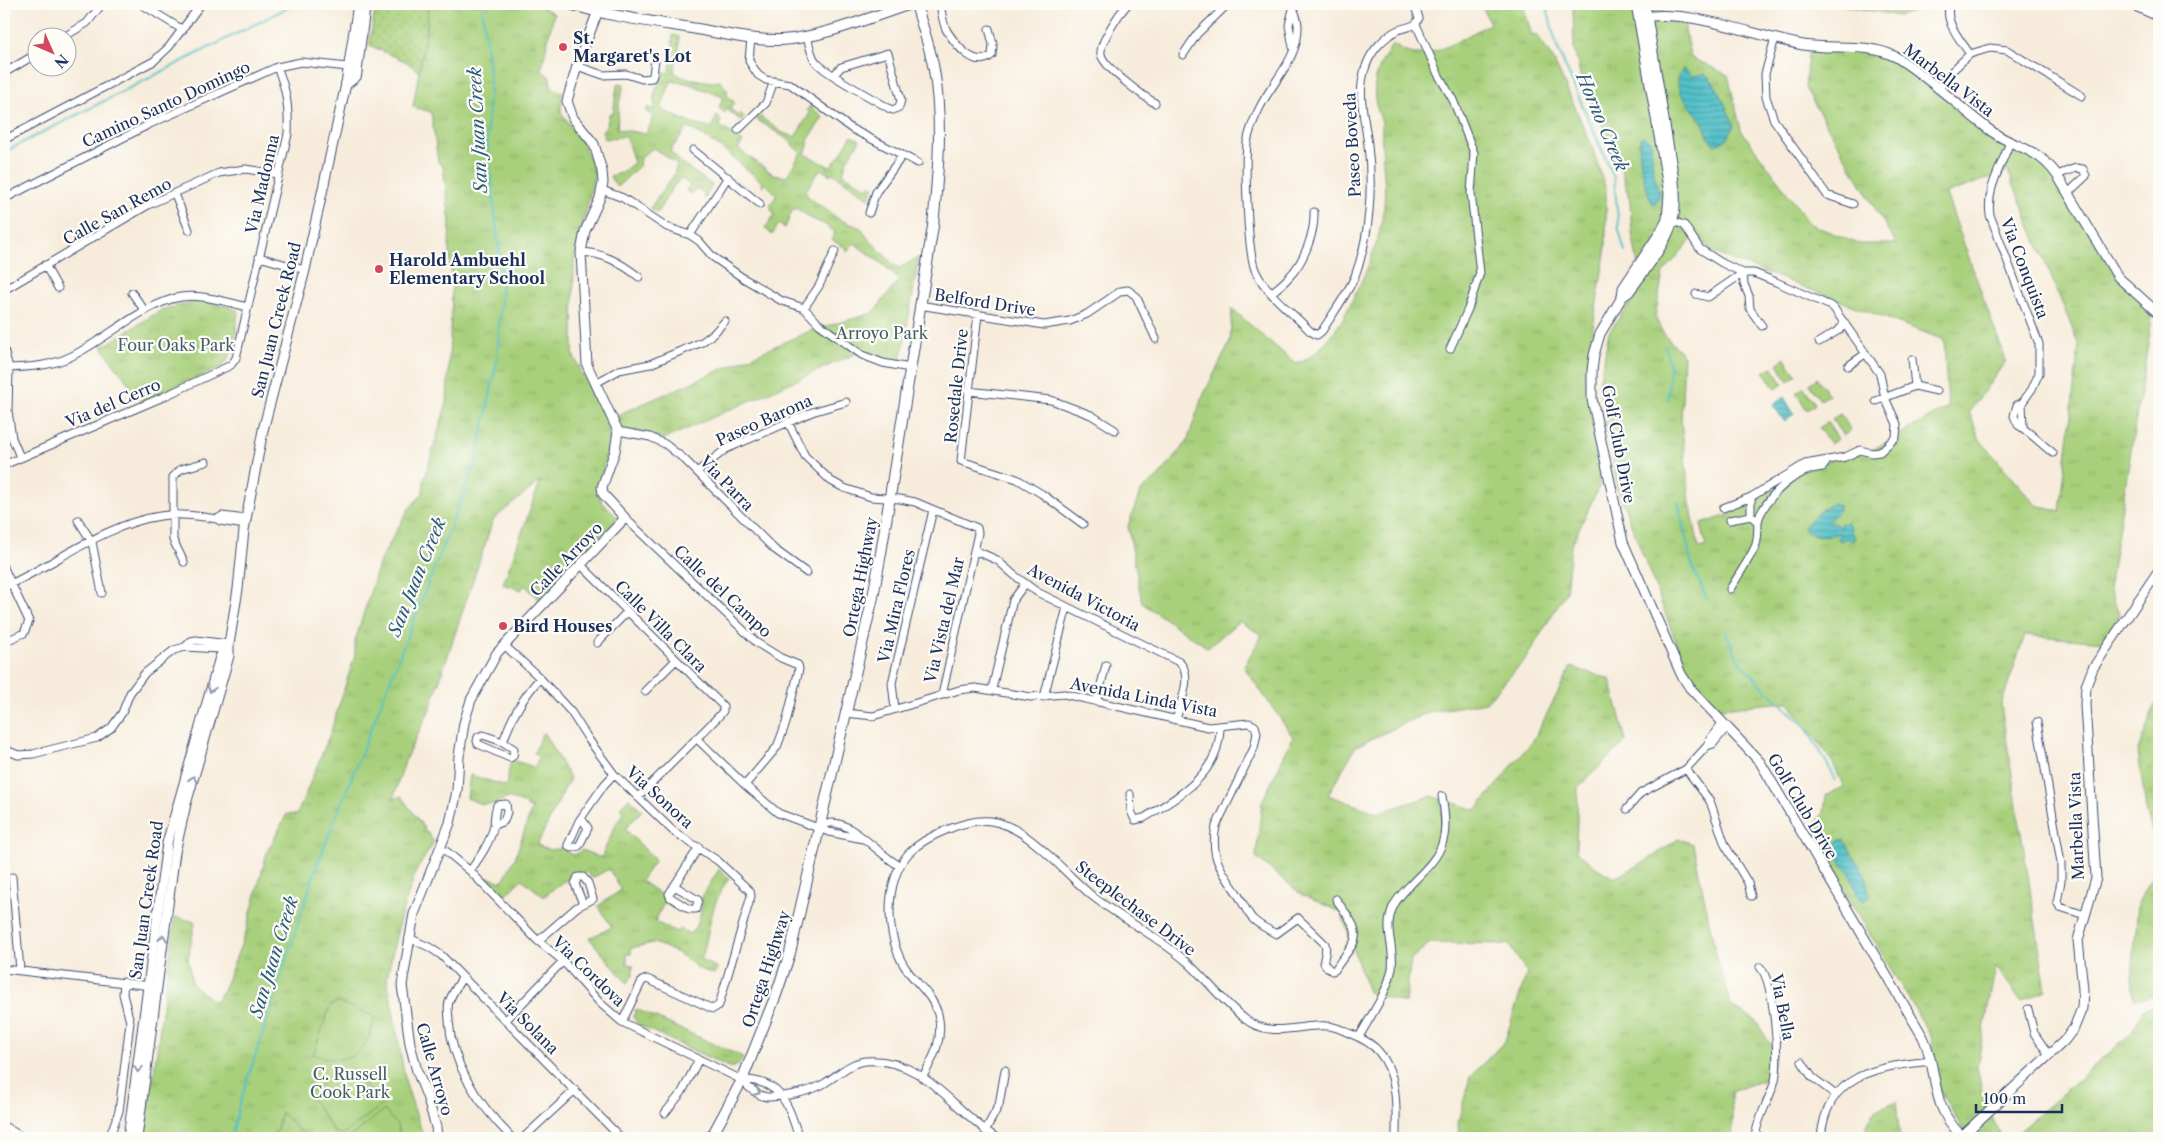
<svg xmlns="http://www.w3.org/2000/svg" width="2163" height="1142" font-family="'Libre Caslon Text',serif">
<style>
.grass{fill:url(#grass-tufts);stroke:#62806c;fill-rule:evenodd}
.garden{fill:url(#garden-dots);stroke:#62806c}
.pitch{fill:#a8d07b;stroke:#62806c}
.water{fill:url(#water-rules);stroke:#377892}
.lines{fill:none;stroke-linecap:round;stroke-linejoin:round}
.stream{stroke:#53c1c7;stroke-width:2}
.minor-casing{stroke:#3c4b71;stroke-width:9}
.tertiary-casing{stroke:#3c4b71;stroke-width:11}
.secondary-casing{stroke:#3c4b71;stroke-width:12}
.primary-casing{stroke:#3c4b71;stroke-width:12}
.minor{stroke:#fff;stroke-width:7}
.tertiary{stroke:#fff;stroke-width:9}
.secondary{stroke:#fff;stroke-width:10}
.primary{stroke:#fff;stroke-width:10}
.oneway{stroke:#8d97ae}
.poi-dot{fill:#d1495b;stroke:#fdfcf7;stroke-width:2}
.labels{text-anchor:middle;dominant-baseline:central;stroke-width:4.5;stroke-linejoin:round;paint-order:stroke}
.poi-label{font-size:16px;font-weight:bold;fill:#1b2f5e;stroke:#fdfcf7;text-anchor:start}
.street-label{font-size:16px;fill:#1b2f5e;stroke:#fdfcf7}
.park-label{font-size:16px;fill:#455f67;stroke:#fdfcf7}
.water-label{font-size:18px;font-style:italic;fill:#2c5b7e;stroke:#fdfcf7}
</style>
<defs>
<pattern id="grass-tufts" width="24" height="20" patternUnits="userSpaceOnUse" patternTransform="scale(1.25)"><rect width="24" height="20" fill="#a8d07b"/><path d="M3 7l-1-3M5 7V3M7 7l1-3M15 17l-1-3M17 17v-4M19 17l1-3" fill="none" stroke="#90b36d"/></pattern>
<pattern id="garden-dots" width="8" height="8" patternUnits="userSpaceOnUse" patternTransform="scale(1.25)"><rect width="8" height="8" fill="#a8d07b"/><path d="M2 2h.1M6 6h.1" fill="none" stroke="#90b36d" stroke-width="1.8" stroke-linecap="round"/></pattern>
<pattern id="water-rules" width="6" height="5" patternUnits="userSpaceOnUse" patternTransform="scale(1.25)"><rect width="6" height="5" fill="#53c1c7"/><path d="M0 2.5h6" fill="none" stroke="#449da5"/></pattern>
</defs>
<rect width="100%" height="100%" fill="#fdfcf7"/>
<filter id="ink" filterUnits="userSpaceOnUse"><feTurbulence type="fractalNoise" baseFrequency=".02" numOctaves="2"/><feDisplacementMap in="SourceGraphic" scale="10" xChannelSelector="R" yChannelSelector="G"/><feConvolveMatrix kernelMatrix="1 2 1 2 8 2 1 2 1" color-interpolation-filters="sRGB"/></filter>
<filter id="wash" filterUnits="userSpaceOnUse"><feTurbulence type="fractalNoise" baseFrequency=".0096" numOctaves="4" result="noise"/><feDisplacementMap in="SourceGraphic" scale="20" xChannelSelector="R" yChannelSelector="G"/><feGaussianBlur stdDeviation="1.12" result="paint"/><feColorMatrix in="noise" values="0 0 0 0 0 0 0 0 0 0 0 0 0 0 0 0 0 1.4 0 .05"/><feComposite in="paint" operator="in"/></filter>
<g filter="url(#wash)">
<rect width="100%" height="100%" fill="#f7ecdb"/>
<path class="grass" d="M428,4H538L554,14L541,70L550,77L551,87L562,92L561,112L583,144L595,172L574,262L573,355L608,424L609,448L599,482L598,495L602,502L618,518L539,600L525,585L521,590L503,584L541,480L493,520L430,709L406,758L393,799L401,796L434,842L416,871L400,919L387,977L406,1084L424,1138H306L281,1113L275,1138H145L175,917L195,922L188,959L192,984L214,1002L223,991L246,932L267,852L287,814L297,815L330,734L355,655V641L380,561L408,510L423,493L424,480L447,402L452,295L449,246L450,222L443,166L438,162L431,112L413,107L427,25Z
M1481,4H1523L1532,36L1537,35L1554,61L1575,107L1591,144L1606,190V247L1585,376L1601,482L1571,546L1566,592L1525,660L1486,702L1429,712L1356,746L1328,795L1378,813L1431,796L1476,810L1534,739L1571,667L1610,679L1626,741L1578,787L1576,851L1597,868L1614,878L1645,862L1678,839L1693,844L1715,950L1732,1007L1755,1020L1776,1053L1769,1078L1731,1092L1733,1138H1459L1458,1122L1470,1077L1505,1041L1527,972L1508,944L1430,943L1411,959L1405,1003L1368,992L1341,912L1302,895L1256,857L1262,802L1293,737L1244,667L1262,635L1239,621L1208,648L1142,603L1128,526L1140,492L1157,478L1187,442L1201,400L1230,342L1232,309L1296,364C1317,358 1340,327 1349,307C1365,275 1380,243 1384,206C1386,185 1383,167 1382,146C1381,138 1382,130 1382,123C1381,118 1378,113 1377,108C1370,85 1379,63 1393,44C1401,50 1407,54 1418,54C1438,55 1471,33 1490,24Z
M1573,4H1663L1664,22H1684L1690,57L1728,75L1741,130L1810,224L1859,244H1896L1805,88L1809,45L1884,51L1992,132L2047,162L2118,277L2158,312L2152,318L2109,588L2119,615L2103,642L2025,635L2001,705L2046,990L2021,1001L1996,966L1977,1066L1982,1093L2001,1138H1968L1941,1093L1931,1036L1809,832L1824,813L1826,795L1844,787L1831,759L1788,702L1720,708L1700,691L1681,655L1617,487L1599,385L1609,332L1642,285L1632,233L1630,202L1618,157L1581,79L1574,48ZM2008,171L2079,345L2060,512L2036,505L1980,440L1969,412L2006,361L1946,194ZM1697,233L1711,252L1944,340L1948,407L1874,449L1803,468L1729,515L1701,524L1706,546L1699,548L1690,503L1681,421L1684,356L1663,333L1655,317L1663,273Z
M1836,4H1910L1912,12L1899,16Z
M673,35L679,36V50L674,72L682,77L711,82L720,81L728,91L726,94L735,103L730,108L737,116L740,113L744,117L741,121L728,110L724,113L719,108L723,97L687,83L671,81L661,108L664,111L693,124L711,128L717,116L721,121L719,125L743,142L738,149L773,174L786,177L801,153L792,145L793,143L756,119L759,116L783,133L795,137L810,113L807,110L810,106L823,117L807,142L809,143L805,154L830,167L841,154L851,136L860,140L846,162L843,174L868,188L870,185L874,187L869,198L833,173L831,175L820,169L805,192L808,195L807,196L840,220L861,228L867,237L895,266L899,268L919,257L901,361L862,351L664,439L620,429L615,416L810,331L873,313L899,280L885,266L854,243L847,252L846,248L832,240L835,232L824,224L812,219L796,208L792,211L785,228L779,224L772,235L765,228L775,214L770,209L773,207L770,205L777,195L766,184L763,187L762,182L723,149L692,129L691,130L687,128L670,151L681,163L712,185L705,198L703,197L705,194L696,188L692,194L686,191L690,185L681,178L673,187L657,213L650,208L674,175L677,164L653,148L643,155L639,162L640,165L617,187L610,177L623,171L634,163L626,136L605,139L602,131L607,125L609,114H613L617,85L619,83L624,84L619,103L617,129L646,134L649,127H650L653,114L647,113V108L655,109V101H653L657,86L659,85L662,72L669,73L673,56V43L672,42Z
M200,301L230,307L238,311C236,330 236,355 220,368L141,401L102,347L163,309Z
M2159,694V857L2146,810L2138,751Z
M543,732L570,778L537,845L550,850L565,848L568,853L574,855L582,850L601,858L616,824L623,813L620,807L629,798L642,810L625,829L655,860L641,881L666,898L655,922L677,932L680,929L690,934L698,923L702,908V897L719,869L729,879C710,901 710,933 701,960L718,968L714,974L699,969L683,956L665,947L653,943L631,948V954H627V964L633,965V975L627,983L589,938L612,927L598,906L621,890L609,869L592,878L586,872C568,877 557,885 544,897L522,879L504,896L486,880L488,877L502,882L515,858L532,808L527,807V804L508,798L493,804H481L467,798L470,775L506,786L511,760L535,767L539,757L534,753Z
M2159,862V996L2134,999L2132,978L2138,903Z
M2159,1004V1138H2011L2131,1034L2143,1010Z
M636,1009L743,1057L740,1063L734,1067H729L639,1025L633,1017Z
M1896,1101L1900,1138H1862L1873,1112Z"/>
<path class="garden" d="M376,4H428L427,25L419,72L407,62L369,45Z"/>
<path class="pitch" d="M1785,358L1796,375L1788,381L1777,364Z
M1772,367L1783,384L1775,389L1764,372Z
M1817,378L1829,395L1820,400L1809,384Z
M1804,387L1815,404L1807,410L1796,393Z
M1840,414L1851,430L1843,436L1832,419Z
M1827,422L1838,439L1830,444L1819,428Z
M337,1002L375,1016C371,1036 365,1056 341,1059C333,1060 321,1056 313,1055L330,1006Z
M329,1080C359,1080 364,1081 382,1105L343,1134L335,1133L308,1093Z
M384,1110L397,1125L400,1138H349Z
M281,1112L306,1138H275Z"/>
<path class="water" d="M1684,68L1692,76L1706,74C1720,87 1726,109 1734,125C1730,135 1727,142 1715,145C1706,139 1707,129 1702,121C1693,107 1666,87 1684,68Z
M1642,136L1651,141L1653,171L1659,192V198L1655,203H1652C1646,192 1634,145 1642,136Z
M1784,397L1794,414L1784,421L1773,405Z
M1834,503L1839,506L1838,511L1828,522L1834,523L1841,528L1840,524L1847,522L1851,527V532L1855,537L1853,541L1846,538L1840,541L1838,539L1840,533C1828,536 1811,539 1803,527L1822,509Z
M1839,840H1844L1867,879L1868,890L1871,894L1869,897L1864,901L1858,896L1849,871L1841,864L1833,848Z"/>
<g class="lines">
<path class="stream" d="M1546,4L1557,47L1614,178L1619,230L1625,252
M4,152L295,4
M1665,346L1670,365L1668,400
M1678,502L1692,566L1707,599
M1726,633L1739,661L1763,687L1805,726L1828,765L1835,780
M231,1138L239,1106L316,868L477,460L497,360L502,279L487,136L490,82L482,4"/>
</g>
</g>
<g filter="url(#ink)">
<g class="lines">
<defs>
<path id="minor" d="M141,4L183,30
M940,4C942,12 942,23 947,31C956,45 975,70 992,55L993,44L989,29
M1128,4C1120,12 1099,43 1101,54C1103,67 1143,96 1155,103
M1292,4C1294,11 1298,18 1298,26C1299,58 1273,81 1260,107C1254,119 1249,131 1247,143C1245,166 1247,254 1256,272C1268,296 1292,312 1310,331L1317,335L1322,331C1333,313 1347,295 1355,276C1370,236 1373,187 1368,145C1365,118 1356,93 1366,66C1371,51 1384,37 1398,30C1404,28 1410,27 1416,24
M1414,4L1419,18L1416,24
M1950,4C1943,21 1961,41 1970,54
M1416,24L1438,74L1453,100L1474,153L1471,193L1480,273L1468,309L1450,349
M807,36C809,44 811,56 816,62C830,77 871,97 890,109L893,110L899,107L901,100L888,53L841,67L834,75
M62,38L87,23L102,4
M751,38L749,61L758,75L766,80L790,84L852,129L918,163
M1775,38L1765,74L1766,97L1774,120L1827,195L1853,204
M1293,47L1289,25L1293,9
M1183,55L1197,34L1228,4
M577,66L603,75L626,74L642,79L652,78L653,75L655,59
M4,73L38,53
M1938,89L1952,71L1970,54L1990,48L2007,50L2082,96
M738,130L766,103L774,81
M4,140L154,61L169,47L201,4
M2010,141C2002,167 1986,187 1990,215L2039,344V373L2032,389L2022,403L2017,405L2014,416L2018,425C2025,428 2045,447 2053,453
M693,150L760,204
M2057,175L2076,168L2083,169L2086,176L2068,193
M602,190L623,198L667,227L690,235L699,241L713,257L743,278L782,301L804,308L819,324L862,355L883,363L910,368
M175,194L189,230
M4,199L150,124L277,67L301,62L348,67
M869,213L876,192L902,156
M1669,220L1684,225L1700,249L1722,263L1743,273H1754L1776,282L1833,307L1880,374L1885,398L1897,424L1896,437L1880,452L1872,453L1860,450L1845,457L1805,464L1751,497L1723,508
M690,235L728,177
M581,252C604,253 621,263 639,277
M259,257L305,270
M45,265L58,288
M1743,273L1744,284L1749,296L1750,309L1762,326
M4,290L148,205L219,173L245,169L279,174
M132,293L145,311
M1271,293C1277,288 1284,283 1289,277C1304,262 1315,233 1314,212
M1696,294L1708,297L1743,273
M919,305L1044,325L1070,321L1087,314L1121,291L1128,290L1136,296L1156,339
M804,308L819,286L835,251
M978,314L961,461L1017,479L1042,494L1083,524
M1819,342L1839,330L1845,323
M4,349L9,368L8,411L12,438L20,457
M1848,366L1865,354
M9,368C30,367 52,366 72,356C106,339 136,310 172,299C196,291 225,302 248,307
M596,383L619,370L650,364L702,342L714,333L725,321
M1915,386L1937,391
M968,391L1051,400L1091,415L1115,430
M1876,401L1915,386L1912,359
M2022,403L2023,427
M788,422L805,456L831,481L844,488L871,497L900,499L915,502L977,528L978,533L942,695
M618,431L650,437L665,444L684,459L774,549L807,573
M4,465L163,397L231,365L236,358L288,134C289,109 287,90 277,67
M697,472L726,449L812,412L846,402
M1751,497V516L1758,522
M625,518L757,643L781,658L798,665L799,669L786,723L777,747L745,785
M217,519L222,516L246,519
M78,520L92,542L102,593
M1730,520L1751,516
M974,550L997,560L1014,575L1037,592L1179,662C1194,675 1180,703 1176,720
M184,562L173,540V477L181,469L206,462
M581,565L723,706V711L719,716L638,797
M4,568L29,621L24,633L4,642
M4,587C54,565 105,524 160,516C179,513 198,516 217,519L220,521L245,525
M1730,589C1738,576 1747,563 1754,549C1761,536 1755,526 1760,515C1771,492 1797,469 1823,467L1828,460
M597,643L627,612
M504,645L540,678L571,712L589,740L614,774L673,831L718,861L750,891L751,896L719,1005L713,1009L647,979L642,981L622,1022
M185,647L191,641L196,640L229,644
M992,689L1013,600L1025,584
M645,691L676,660
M1044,697L1067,607
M1097,700L1106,665
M895,709L892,683L933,510
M846,713L873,716L959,690L975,688L1031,697L1064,694L1208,727L1249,723L1255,726L1257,733L1254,748L1216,826C1210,857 1220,869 1237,893C1242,901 1245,909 1251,917C1256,924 1268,929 1276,934L1298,918L1325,944C1329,957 1316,960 1332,971L1335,970C1340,961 1346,955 1351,947C1364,930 1345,914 1336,899
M2037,722L2061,863V881L2057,902L2060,907L2085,915
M696,738L745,785L778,813L829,832L863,839
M503,742L514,749L513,756L510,758L478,744L477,741L478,737L483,735L503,742C512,716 522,699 540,678
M1707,746L1713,744L1727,727
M4,749L18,755L33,754L97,738L111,728L122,713L130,693L145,673L174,650L185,647L219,649L229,644
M1686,769L1710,801L1725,845L1748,883L1751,896
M1130,794L1131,811L1135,820L1144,818C1178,797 1220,774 1220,728
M1627,809L1641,793L1686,769L1707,746L1710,739L1723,722
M581,818L588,828L579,846L571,848L568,845L579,821L581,818L604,785L614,774
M820,827C823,826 827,823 831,823C852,821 880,856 900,866
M439,850L446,851L470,871L538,941L563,961L600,1003L622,1022L742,1080C782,1079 789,1107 799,1138
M470,871C480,857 491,841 494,825C495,817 494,813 497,805L506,804L507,812L504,821L494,825
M12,877L20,970
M673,887L678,888L698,900L696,909H689L670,897L669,894L699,847
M409,938L429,947L441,955L621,1138
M538,941L577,907L593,899L588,883L583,877H578L575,884L583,904
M4,969L151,986
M462,978C458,985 452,993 449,1002C447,1007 449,1015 449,1021C452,1066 481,1107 512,1138
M2028,1009L2034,1033L2049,1055
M506,1020L563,961
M1359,1037C1371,1015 1388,992 1392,968C1395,946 1383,930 1393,907C1398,896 1406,890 1414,881C1445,851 1449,839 1442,796
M1802,1062L1812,1077L1836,1095
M922,1078C934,1058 944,1038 938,1014C933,996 918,985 907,970C885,940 883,881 909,853C925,836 968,818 991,821C1028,826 1063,872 1091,895C1121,919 1158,936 1187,962C1207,980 1223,1002 1245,1019C1270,1039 1299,1024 1327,1026C1335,1026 1342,1030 1349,1033C1359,1037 1372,1043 1379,1052C1399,1076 1396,1109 1396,1138
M742,1080C747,1087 760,1098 770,1097C788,1096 810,1092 825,1083C838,1075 849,1063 865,1061C924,1056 953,1111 997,1138
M665,1113L682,1092L699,1059
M4,1126L24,1138
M985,1131L999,1105L1005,1070
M109,1138L119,1111L130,1022L123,994L124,982
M523,1138L575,1090
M1755,1138C1757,1117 1770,1100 1775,1080C1780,1060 1774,982 1760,967
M1821,1138C1826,1073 1877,1067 1931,1061"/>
<path id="tertiary" d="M1636,4L1669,193L1667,220L1661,231L1623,288L1622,297L1600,334L1594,355L1592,371V399L1623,542L1681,674L1690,688L1760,762L1923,1037C1940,1074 1928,1104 1962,1136L2064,1041L2074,1028L2082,1008L2083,989L2078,940L2096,878L2085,705L2086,686L2093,668L2159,570
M1639,18C1687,7 1754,36 1803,45C1834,50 1867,42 1896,57C1930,78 1959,107 1991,131C2016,149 2036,146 2057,175L2118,277L2159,314
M1622,297L1629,292C1643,273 1667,243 1673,220C1677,205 1675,189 1673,174L1645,4
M128,1138L167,843L220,657L228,644
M137,1138L175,852L186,804L229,656V644L238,589L244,530L263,430L305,270L346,84L358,4
M437,1138L436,1127L427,1096L417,1071L410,1044L402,985L414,914L450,823L457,791L459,756L464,723L471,700L497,653L625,518L603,494L602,487L615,451L618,431L587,365L581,252L585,231L600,198L603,183L602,171L594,144L573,118L567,101L577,66L598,11"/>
<path id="secondary" d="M570,4C611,17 655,22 697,29C725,34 753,41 781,40C820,38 872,17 910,4
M2132,4L2159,16
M2155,4L2159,6
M346,84L356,76L365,4"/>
<path id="primary" d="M711,1138L742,1080L776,995L790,953L873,597L881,553L933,226C938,174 943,122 934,70C930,47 922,26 916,4"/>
</defs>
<use href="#minor" class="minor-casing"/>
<use href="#tertiary" class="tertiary-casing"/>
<use href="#secondary" class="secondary-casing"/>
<use href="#primary" class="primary-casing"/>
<use href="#minor" class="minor"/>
<use href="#tertiary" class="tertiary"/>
<use href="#secondary" class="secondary"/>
<use href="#primary" class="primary"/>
</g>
<defs><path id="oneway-chevron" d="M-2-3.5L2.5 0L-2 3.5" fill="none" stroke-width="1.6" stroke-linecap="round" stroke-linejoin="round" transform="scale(1.25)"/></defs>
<g class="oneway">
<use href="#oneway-chevron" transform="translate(211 689) rotate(106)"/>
<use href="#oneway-chevron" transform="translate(193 779) rotate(-73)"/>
<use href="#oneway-chevron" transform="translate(163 938) rotate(-83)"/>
<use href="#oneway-chevron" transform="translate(138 1069) rotate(97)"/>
<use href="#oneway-chevron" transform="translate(757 1092) rotate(25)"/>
</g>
</g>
<g class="poi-dot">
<circle cx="563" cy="47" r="5"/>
<circle cx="379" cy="269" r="5"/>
<circle cx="503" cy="626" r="5"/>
</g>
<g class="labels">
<g class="poi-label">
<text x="573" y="38">St.<tspan x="573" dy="18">Margaret's Lot</tspan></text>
<text x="389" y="260">Harold Ambuehl<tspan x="389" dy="18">Elementary School</tspan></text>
<text x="513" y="626">Bird Houses</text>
</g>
<g class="street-label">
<text transform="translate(1949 80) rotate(37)">Marbella Vista</text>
<text transform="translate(166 104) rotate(-25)">Camino Santo Domingo</text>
<text transform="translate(1352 145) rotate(-93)">Paseo Boveda</text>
<text transform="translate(262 184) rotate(-77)">Via Madonna</text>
<text transform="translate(117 211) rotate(-29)">Calle San Remo</text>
<text transform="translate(2025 268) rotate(69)">Via Conquista</text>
<text transform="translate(985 302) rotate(9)">Belford Drive</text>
<text transform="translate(276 320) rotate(-76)">San Juan Creek Road</text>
<text transform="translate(956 386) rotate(-84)">Rosedale Drive</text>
<text transform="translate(113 403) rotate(-23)">Via del Cerro</text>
<text transform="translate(764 420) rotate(-24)">Paseo Barona</text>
<text transform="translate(1619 444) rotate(79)">Golf Club Drive</text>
<text transform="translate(727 483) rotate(46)">Via Parra</text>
<text transform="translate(566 559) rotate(-46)">Calle Arroyo</text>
<text transform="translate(860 577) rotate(-79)">Ortega Highway</text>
<text transform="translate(723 591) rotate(43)">Calle del Campo</text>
<text transform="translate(1084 597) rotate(28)">Avenida Victoria</text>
<text transform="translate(896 606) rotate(-77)">Via Mira Flores</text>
<text transform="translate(944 620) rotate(-77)">Via Vista del Mar</text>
<text transform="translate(661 626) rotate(45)">Calle Villa Clara</text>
<text transform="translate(1144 697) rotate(11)">Avenida Linda Vista</text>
<text transform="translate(660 797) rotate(42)">Via Sonora</text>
<text transform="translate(1803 806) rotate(59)">Golf Club Drive</text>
<text transform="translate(2076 826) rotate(-92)">Marbella Vista</text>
<text transform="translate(146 900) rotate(-82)">San Juan Creek Road</text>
<text transform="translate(1136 908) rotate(37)">Steeplechase Drive</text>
<text transform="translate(766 969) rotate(-72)">Ortega Highway</text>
<text transform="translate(589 971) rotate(44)">Via Cordova</text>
<text transform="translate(1783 1007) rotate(79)">Via Bella</text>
<text transform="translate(528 1023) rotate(45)">Via Solana</text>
<text transform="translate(435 1069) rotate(74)">Calle Arroyo</text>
</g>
<g class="park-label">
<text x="882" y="333">Arroyo Park</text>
<text x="176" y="345">Four Oaks Park</text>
<text x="350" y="1074">C. Russell<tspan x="350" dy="18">Cook Park</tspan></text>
</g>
<g class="water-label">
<text transform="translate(1602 122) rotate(67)">Horno Creek</text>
<text transform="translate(478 130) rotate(-93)">San Juan Creek</text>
<text transform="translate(417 577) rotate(-68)">San Juan Creek</text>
<text transform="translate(274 957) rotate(-73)">San Juan Creek</text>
</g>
</g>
<rect width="2163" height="1142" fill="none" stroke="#fdfcf7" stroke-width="20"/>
<g transform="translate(52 52) rotate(135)"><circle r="24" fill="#fdfcf7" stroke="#a3aaba"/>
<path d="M0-4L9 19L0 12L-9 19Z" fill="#d1495b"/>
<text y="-8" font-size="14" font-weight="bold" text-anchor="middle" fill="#1b2f5e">N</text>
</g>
<path d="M1976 1104v8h86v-8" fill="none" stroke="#1b2f5e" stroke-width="2.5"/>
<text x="1983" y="1104" font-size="15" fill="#1b2f5e" stroke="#fdfcf7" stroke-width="4" paint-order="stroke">100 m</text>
</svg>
